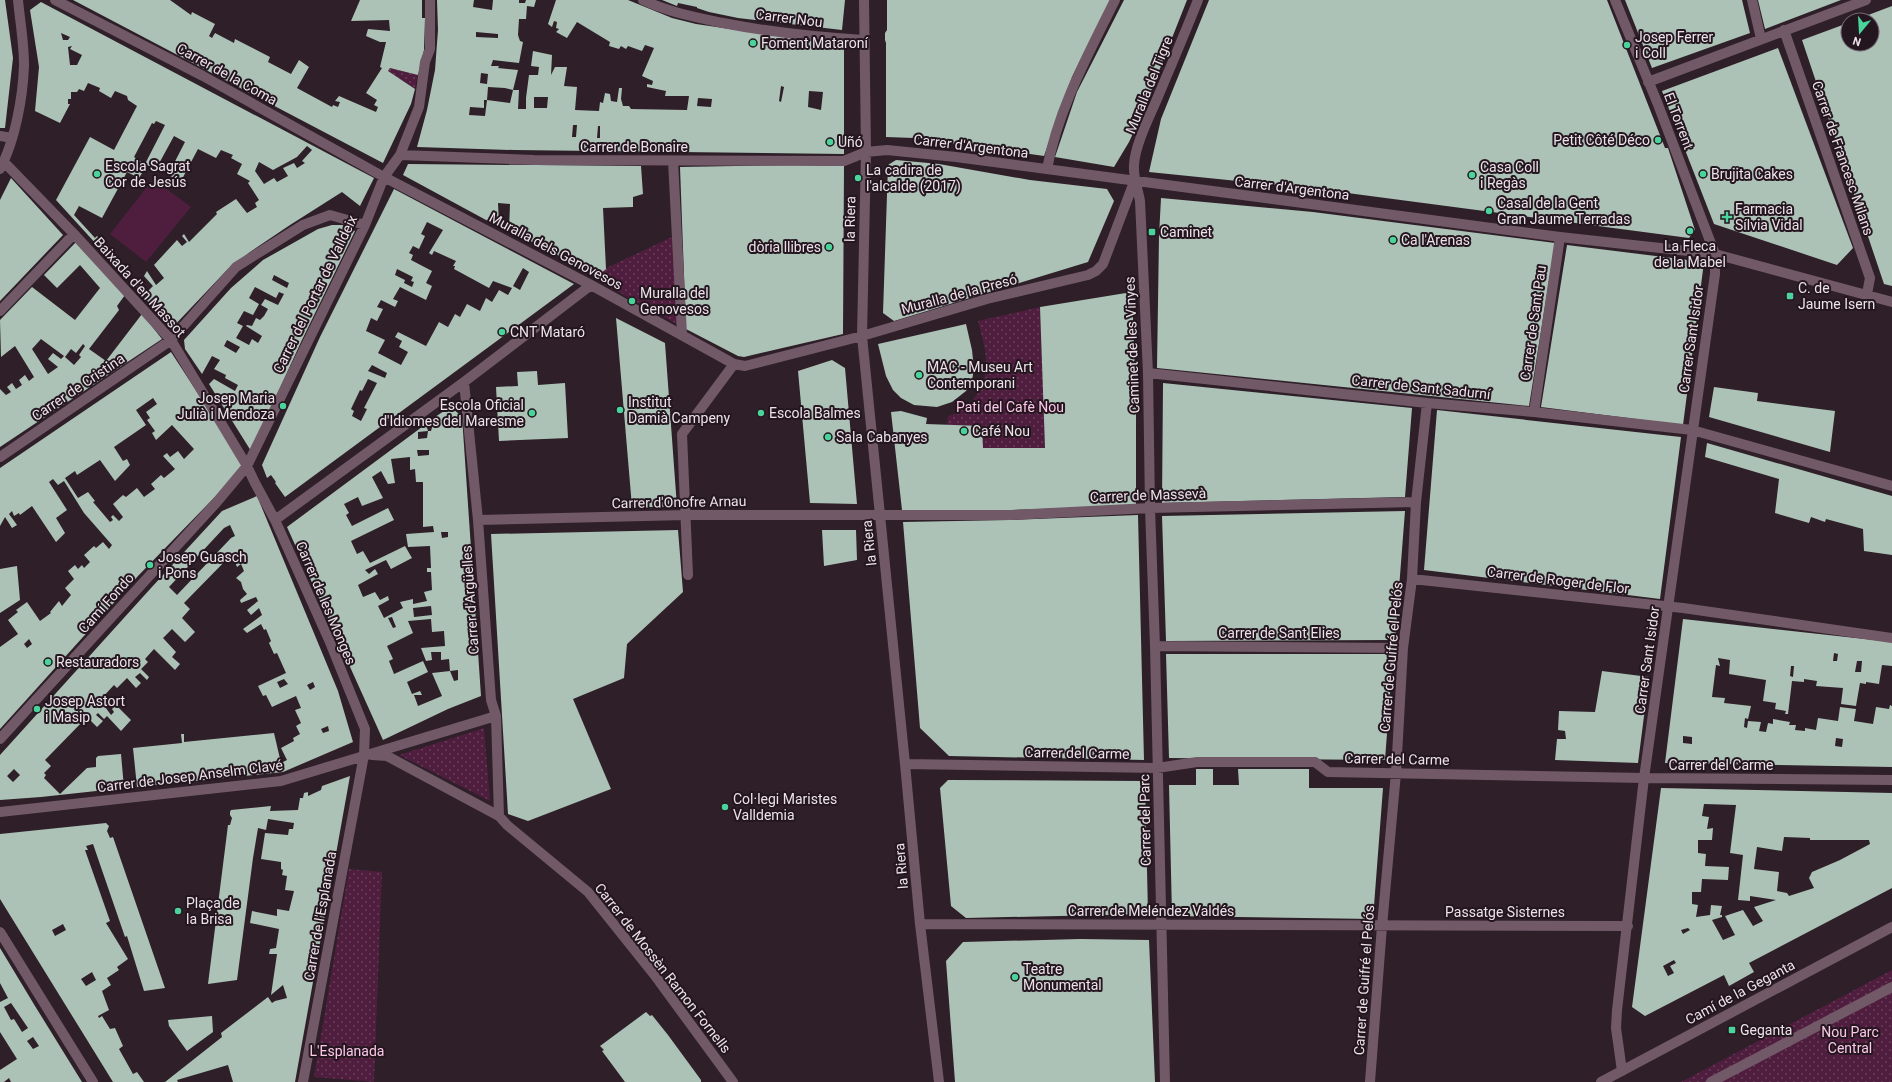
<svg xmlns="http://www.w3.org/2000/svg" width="1892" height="1082" font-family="Roboto,sans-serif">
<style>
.green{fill:#4f1e3f}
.park{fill:url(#park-dots)}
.building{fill:#acc2b6;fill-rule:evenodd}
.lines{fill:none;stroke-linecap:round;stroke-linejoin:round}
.pedestrian{stroke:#725968;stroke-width:10}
.minor{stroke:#725968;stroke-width:10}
.tertiary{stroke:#725968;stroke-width:10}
.poi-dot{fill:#4ad49c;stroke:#24161f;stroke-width:1.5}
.labels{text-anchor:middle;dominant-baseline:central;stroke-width:4;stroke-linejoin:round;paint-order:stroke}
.street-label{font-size:14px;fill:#ede2e9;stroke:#24161f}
.poi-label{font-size:14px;fill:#ede2e9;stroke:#24161f;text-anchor:start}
.park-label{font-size:14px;fill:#fcc8e7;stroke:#24161f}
</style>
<defs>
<pattern id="park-dots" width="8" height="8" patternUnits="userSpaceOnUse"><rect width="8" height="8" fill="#4f1e3f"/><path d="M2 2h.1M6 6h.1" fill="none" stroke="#693e5b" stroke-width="1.8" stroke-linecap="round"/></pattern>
</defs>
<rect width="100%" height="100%" fill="#2e1f28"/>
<path class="green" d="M153,179L191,207L146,262L110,234Z"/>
<path class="park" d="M390,68L418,75L415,89L388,71Z
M681,235L686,329L595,279L602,270L672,237Z
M1040,307L1045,448H983L982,426L947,425L948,416C972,409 988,386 986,361C986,348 981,334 978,321Z
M484,728L490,801L399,755Z
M349,869L382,872L374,1082L314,1077Z
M1892,970V1082H1681Z"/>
<path class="building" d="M0,0H5L13,58L5,128H0Z
M73,0H170L191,15L192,12L215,24L209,36L212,38L215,33L234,43L235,39L270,57L268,62L291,74L299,60L309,67L297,88L332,107L333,105L338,107L340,102L335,101L339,96L376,112L378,107L374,105L377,100L366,93L382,68L380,67L386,42H380L366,36L368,29L390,31L389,20L351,21L360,0H422V18H425L424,50L418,75L390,68L388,71L415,89L411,104L383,163Z
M437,0H474L473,7L492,10L493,0H519V3H525L526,0H536L534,7L527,6L526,19H519L518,35L520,41L523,42L519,63L493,60L491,66H499L498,68L518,70L513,90L505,88L488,87L487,100H484V108L470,107L469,115L485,116L487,100L510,103L513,90H519L518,109H526V98L529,75H538L539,67L531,66L533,51L552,55L551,75L555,67H567L564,86L577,87L575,110L599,111L600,102L603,103L605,93L610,94L611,101L617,102L619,88H622L621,99L623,106H629L631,109L687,110L689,96H665L666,91L647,87V84L652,85L653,81L642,76L654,48L645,45L642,51L628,46L626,49L621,46L619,49L609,46L610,42L577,22L567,38L556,32L559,29L556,28L557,22L554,21L552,27L548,24L556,0H628L672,18L696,24L844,46V154L514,150L417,147L427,110L435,70L438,30ZM476,32L498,34V38L476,37ZM481,73L488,74L487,84L480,83ZM781,86L784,87L781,102L779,101ZM809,91L823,92L821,110L808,107ZM534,97H548L547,108H534ZM698,98L712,99L711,107L697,106ZM573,125H577L576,137H572ZM598,126H600V138H597Z
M662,0H845L842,30L738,18L709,12L697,8V7L678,3L677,6Z
M887,0H1110L1072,77L1044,156L914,138L886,137V43L885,40V33L887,30Z
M1124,0H1187L1142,114L1129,142L1114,167L1055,157L1077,92Z
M1209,0H1607L1665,148H1668L1695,230L1689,238L1317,189L1149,172L1161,119Z
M1625,0H1742L1750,33L1652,68Z
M1758,0H1841L1765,29Z
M41,2L374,178L360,206L342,192L290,225L250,252L226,271L171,329L134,285L139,280L148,291L153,286L144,276L147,271L156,285L164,278L154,265L177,240L182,246L187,242L182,236L184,234L189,242L217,214L216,212L236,199L247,213L257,207L255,203L259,200L248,183L250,181L237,174L242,164L231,158L233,155L221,150L216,158L198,149L181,181L168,175L185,142L174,136L156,169L147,165L139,178L127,172L102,218L79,206L74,215L95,238L97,236L124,265L119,269L56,200L90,137L114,150L137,106L128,100L127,96L115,91L111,98L99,91L100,88L88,83L84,91L79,89L77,92H71V99H68V104H70L60,123L35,111L39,67L30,10ZM61,33L70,37L68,40H63ZM72,46L70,49L82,55L77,65H70L68,47ZM156,121L165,125L145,164L134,157L152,123L154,124ZM307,146L312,150L302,161L305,163L297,168L294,163L283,168L288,176L277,182L274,178L264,184L255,171L259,162L273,170L297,157Z
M1892,6V286L1884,284L1802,40L1848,23V44H1872V20H1855Z
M1778,48L1853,248L1837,265L1714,224L1662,91Z
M896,160L939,164L1030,180L1107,189L1114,201L1088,262L894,321L883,313L888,165Z
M408,164L641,166L643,194L633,197V207L603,208L606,269L598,276L509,230L510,204L498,203L499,224L486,220L403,175Z
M798,165L844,166L843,334L744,357L738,356L686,329L680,167Z
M11,178L63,235L0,301V200Z
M394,189L574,284L285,497L275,483L276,482L271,475L267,478L262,465L320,337ZM427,222L443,230L429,253L432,255L434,251L456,261L453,266H455L454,269L489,288L493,281L512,288L508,295L499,290L492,302L486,298L480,311L467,304L460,317L455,314L448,327L439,322L426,346L398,332L395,337L402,341L399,347L408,352L401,365L378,353L385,340L366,331L371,318L377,321L383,309L377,307L381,300L395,307L398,301L393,299L400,287L426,300L432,286L426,283L432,271L411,260L413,255L409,253L413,246L419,249L425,236L421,234ZM523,268L529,272L520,290L513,286ZM397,269L413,277L411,281L414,282L412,287L404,283L405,280L395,275ZM372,365L387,373L385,378L368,371ZM368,379L377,383L364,408L367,409L361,421L352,416L354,411L351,409L360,390L362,391Z
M1161,198L1313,212L1555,243L1529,406L1157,368L1159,236Z
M332,225H342L355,231L301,342L251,451L209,384L214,379L235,391L238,385L225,378L226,375L214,369L220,360L212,356L202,374L185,349L184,340L231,288L263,260L318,229ZM274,275L289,283L287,288L272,280ZM255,287L276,298L279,292L284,294L278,305L265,299L261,305L268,309L264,316L260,320L256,318L252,326L247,325L246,326L262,336L258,343L252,339L249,345L236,338L243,326L237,323L244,311L253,315L259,304L249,298ZM227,340L240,347L236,353L224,346Z
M77,241L125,295L117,306L119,310L89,349L106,361L142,314L162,339L0,447V389L6,395L11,392L7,387L12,383L16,389L22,385L19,380L25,375L29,381L34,377L15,346L1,357L0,320L32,287L75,320L100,288L80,265L57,288L44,275ZM41,339L64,356L61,359L53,353L48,359L58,367L48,374L32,349ZM83,344L85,346L79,355L81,357L74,365L65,357L71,349L76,353Z
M1567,245L1704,262L1683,425L1541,407Z
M1132,292L1136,402V506L1011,510H902L891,412L901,411L927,418L926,424L982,426L983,448H1045L1040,307Z
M616,318L665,343L677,507H632Z
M966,324L972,350L974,369L972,380L966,391L952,402L937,407L914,405L901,398L893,390L886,376L878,344Z
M171,352L245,466L138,576L0,729V647L18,634L8,620L18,612L16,610L27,602L40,621L51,613L50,612L59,601L62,606L71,595L65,588L74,579L68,571L75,565L78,569L82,565L84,568L90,562L84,555L94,546L96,548L103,542L109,549L112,545L84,513L64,481L58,485L53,479L49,482L67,510L56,518L65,533L56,542L32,506L20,515L19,513L14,516L12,511L9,514L17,525L12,528L5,517L0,526V468ZM153,398L157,404L146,412L150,418L147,420L155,431L152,433L156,440L172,425L194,449L184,459L178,451L170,457L167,453L163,456L175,469L164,478L161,475L151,484L155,489L144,497L137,488L126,497L123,495L113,504L123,517L119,521L113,515L111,517L113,520L110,522L93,502L95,501L88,492L78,498L65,478L75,471L77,475L100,460L115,481L130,465L127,459L123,461L114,447L146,425L136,410ZM29,639L32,644L27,648L24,644Z
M832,360L845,368L857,504L810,503L798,371Z
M537,371L538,385L565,383L568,438L499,441L496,387L518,386L517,372Z
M1163,383L1412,408L1405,497L1162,503Z
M1714,387L1758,393L1757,401L1835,411L1830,452L1709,417Z
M450,407L462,416L481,696L448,709L383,740L287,527L426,424L428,431L418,432V439L427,438L428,431H431L433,424L432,419ZM417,450H429V455L418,456ZM410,457V470L415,469L416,482H423V527L433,526L434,532L406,534L408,547L430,546L431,568H427V572H431L432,590L424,592L427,601L413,604V599L400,602L403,608L384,618L378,606L389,600L388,596L380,600L375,592L363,597L358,585L378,574L375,569L369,574L365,570L386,560L391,569L412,558L405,546L370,563L363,551L357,554L351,541L394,520L388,508L352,526L346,515L349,513L344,504L358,497L362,506L383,498L372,477L381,471L388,484L395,483L391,459ZM441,532H448V537L442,538ZM431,606L432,615L414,617L413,608ZM392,617L396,627L393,628L388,618ZM431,619L432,632L444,631L445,646L421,648L426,661L432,660L431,652H441V660L449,659L450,671L458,670V680L454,681L450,671L432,673L442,696L418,706L414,695H422L420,691L412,694L407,682L428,672L423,661L394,674L389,661L393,659L387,646L413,633L408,621Z
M1437,410L1681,437L1660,599L1424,570Z
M1707,443L1892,496V555L1864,551L1863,529L1826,519L1825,522L1811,517L1809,523L1775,513L1779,479L1705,457Z
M257,496L338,691L353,742L283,772L137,787L133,748L182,743L181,734H184V742L274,733L281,763L287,760L281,748L294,741L293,738L300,734L296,726L301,723L295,710L301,708L296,696L272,707L266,695L263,696L258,686L286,673L277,653L274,654L269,643L271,641L266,629L264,630L261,624L247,633L243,629L262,615L259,608L251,615L247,610L258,601L256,597L241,603L240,600L247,594L243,589L241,582L236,578L244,571L241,564L237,567L232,554L184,603L190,609L182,618L195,632L185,642L172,629L163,638L176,652L172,657L180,664L175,670L154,649L145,659L148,662L141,669L149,677L147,680L140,673L135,677L141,683L136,688L127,678L117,688L114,685L100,700L111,715L114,712L112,709L116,705L131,720L121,731L107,716L104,719L98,713L96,715L103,721L97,727L87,717L45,760L51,766L44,773L46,775L44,778L60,794L87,768L96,767V758L98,756L121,754L124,788L41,797L0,800V755L151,588L222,511ZM230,525L235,536L231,538L177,595L169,587L224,528ZM284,679L288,684L280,688L277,682ZM313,682L315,687L310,690L307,685ZM328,726L329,731L323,733L321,729ZM14,769L20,775L13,782L7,776Z
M1405,511L1395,640L1166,641L1162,516Z
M1138,515L1144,760L949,756L920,728L903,522L1010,520Z
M678,530L683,592L627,644L624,678L573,699L611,789L528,821L508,814L491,534Z
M822,530H856L857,560L824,566Z
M17,566L20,600L0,613V569Z
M1683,619L1892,642V666L1882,665L1879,684L1866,682V684L1860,683L1856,706L1841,704L1843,688L1816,686L1817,681L1804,679V682L1792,681L1788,714H1785L1786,711L1775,709L1776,703L1763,701L1766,680L1729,674L1730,660L1718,658L1720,666L1716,665L1712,697L1725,698L1724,703L1751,706L1748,719L1745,718L1744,727L1747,728L1748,721L1761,722L1759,731L1766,732L1768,723L1773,724V719L1790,722L1789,725H1796L1795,730L1805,731V728L1816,730L1818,718L1838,721L1840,707L1856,709L1854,721L1873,724L1876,707L1889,709L1890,705L1892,706V767L1665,763ZM1834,653L1838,654L1837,661H1833ZM1857,661H1862L1861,672H1855ZM1791,666H1794L1793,677L1790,676ZM1683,736L1692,737V744L1683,743ZM1836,738L1843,739L1842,747L1835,746Z
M1166,654H1393L1385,760L1169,758Z
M1602,671L1649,677L1638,763L1555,760L1557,739H1566L1565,731L1558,730L1559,711L1595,712Z
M1196,769H1213V785H1239L1238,769H1309V788H1383L1373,919L1172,916L1169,785H1196Z
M350,776L295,1082H233L228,1065L177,1080L178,1082H165L222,1037L221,1033L268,997L272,1003L275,1001L287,998L283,985L271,995L277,954H269L270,949L276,948L279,929L250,923L252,911L277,916V909L289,911L294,891L285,890L287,876L282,875L283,870L281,869V862L261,859L265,833L288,835L289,829H293L294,823L268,819L266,830L258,828L253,858L237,980L208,984L228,825H230L232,818L230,815V812L231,810L271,806L270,811L298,810L300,798H303L304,793L308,792V796L321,790L322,786Z
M948,780L1145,781L1148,914L966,918L951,906L940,788Z
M1661,788L1892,793V888L1749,963L1754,972L1729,986L1724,975L1645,1016L1632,1007ZM1704,804L1736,805L1730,853L1743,855L1738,900L1750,901V896L1776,900L1754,907L1763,921L1753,926L1743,910L1725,916L1735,935L1723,940L1712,920L1722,917V915H1720L1722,906L1711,905L1710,915L1696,917L1698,905L1692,904V892H1701L1702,879L1728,880L1729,867L1705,866L1706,854L1698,853V840H1712L1713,828L1707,829L1709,817L1702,816ZM1784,837L1810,838V840H1869L1870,844L1840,860L1812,872L1809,878L1814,888L1789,896L1787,893L1777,891L1779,872L1754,869L1757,847L1782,851ZM1688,928L1690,930L1683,934L1681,930ZM1674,960L1676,963L1670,966L1674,973L1668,976L1663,966Z
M106,823L109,826L107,831L110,838L113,837L165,988L144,991L127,936L125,937L93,844L86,846L88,850H85L110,921L106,923L128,959L117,967L119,970L107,978L111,985L102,991L109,1010L98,1016L99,1018L102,1016L110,1029L115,1028L123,1046L119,1049L133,1074L137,1072L144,1082H113L0,899V834ZM63,924L66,930L55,936L52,930ZM92,972L96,980L86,986L81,979Z
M1080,939L1149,940L1155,1082H955L946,961L963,942Z
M0,948L35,1006L82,1082H11L9,1078L4,1082H0V1070L17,1059L0,1032V1002L8,998L0,983ZM11,1003L28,1028L22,1032L14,1019L11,1020L4,1007ZM33,1037L39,1046L33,1049L27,1041Z
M646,1012L650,1016L652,1015L668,1035L701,1080V1082H625L602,1051L604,1050L600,1046Z
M212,1016L213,1032L187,1051L169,1026L168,1020Z"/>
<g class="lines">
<path class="pedestrian" d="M0,136L12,138
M400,155L534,160L844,161L866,152
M673,161L682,334
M384,177L400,155L419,107L425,62L430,49V0
M1534,412L1560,237
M1711,1082L1892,987"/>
<path class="minor" d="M55,0L203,76L384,177L591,285L734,364L745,366L862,336L987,299L1088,275L1096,271L1103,264L1134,182
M643,0C668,12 695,17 723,23C769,32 816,37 863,40
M864,0L866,152L862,336L905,764L920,924L939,1082
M1615,0L1657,102L1715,254V274L1644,778L1617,1010L1616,1028L1622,1071
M1752,0L1761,39
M1784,30L1870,278L1867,294
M1648,82L1866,0
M866,152L887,150L956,157L1560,237L1715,254L1892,302
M4,162L74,234L171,340L247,466L255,483L275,520L329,640L365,729L364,755L303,1082
M0,169C15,141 23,97 24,65C24,43 20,21 18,0
M1047,169C1058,109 1088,55 1115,0
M0,311L74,234
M1148,373L1427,403L1534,412L1692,430L1892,486
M464,382L478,520L491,700L496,716L499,816
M0,457L171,340L236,267L303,225L330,215L365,225
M275,520L464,382L591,285
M478,520L686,515H1012L1150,508L1416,502
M688,575L682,434L734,364
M1412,579L1683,608L1892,638
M1155,646L1403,648
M0,739L216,503L247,466L365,225L384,177
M372,755L387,756L499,816L507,825L588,892L656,977L733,1082
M905,764L1157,768L1197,762H1315L1328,772L1644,778L1892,780
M0,812L281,781L496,716
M920,924L1628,926
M0,932L93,1082
M1165,1082L1155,646L1150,508L1148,373L1140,201C1138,189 1133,178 1134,165C1135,145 1149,118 1157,99C1171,66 1185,33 1198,0
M1370,1082L1382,926L1396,773L1403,648L1412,579L1416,502L1427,403"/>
<path class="tertiary" d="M1601,1082L1892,927"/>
</g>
<g class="poi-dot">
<circle cx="753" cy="43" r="4"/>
<circle cx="1627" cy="45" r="4"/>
<circle cx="1658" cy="140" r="4"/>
<circle cx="830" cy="142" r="4"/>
<circle cx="97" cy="174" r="4"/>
<circle cx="1703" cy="174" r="4"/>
<circle cx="1472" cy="175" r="4"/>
<circle cx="858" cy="178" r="4"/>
<circle cx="1489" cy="211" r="4"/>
<path d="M1725 211h4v4h4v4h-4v4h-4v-4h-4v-4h4z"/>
<circle cx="1690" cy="231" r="4"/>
<rect x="1148" y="228" width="8" height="8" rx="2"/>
<circle cx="1393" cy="240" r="4"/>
<circle cx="829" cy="247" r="4"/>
<rect x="1786" y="292" width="8" height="8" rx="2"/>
<circle cx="632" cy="301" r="4"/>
<circle cx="502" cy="332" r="4"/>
<circle cx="919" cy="375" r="4"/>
<circle cx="283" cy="406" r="4"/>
<circle cx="620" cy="410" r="4"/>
<circle cx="532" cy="413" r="4"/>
<circle cx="761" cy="413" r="4"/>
<circle cx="964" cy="431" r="4"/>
<circle cx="828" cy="437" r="4"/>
<circle cx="150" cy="565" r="4"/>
<circle cx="48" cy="662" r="4"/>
<circle cx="37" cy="709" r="4"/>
<circle cx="725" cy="807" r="4"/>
<circle cx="178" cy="911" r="4"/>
<circle cx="1015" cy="977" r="4"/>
<rect x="1728" y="1026" width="8" height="8" rx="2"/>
</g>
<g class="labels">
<g class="street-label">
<text transform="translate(789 18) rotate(7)">Carrer Nou</text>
<text transform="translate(227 74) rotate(29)">Carrer de la Coma</text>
<text transform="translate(1149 85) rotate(-68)">Muralla del Tigre</text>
<text transform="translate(1679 121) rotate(69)">El Torrent</text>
<text transform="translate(971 146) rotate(7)">Carrer d'Argentona</text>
<text x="634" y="147">Carrer de Bonaire</text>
<text transform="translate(1843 158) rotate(71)">Carrer de Francesc Milans</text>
<text transform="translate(1292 188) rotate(7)">Carrer d'Argentona</text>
<text transform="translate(850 219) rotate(-89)">la Riera</text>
<text transform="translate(556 251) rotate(28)">Muralla dels Genovesos</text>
<text transform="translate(140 287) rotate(48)">Baixada d'en Massot</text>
<text transform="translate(315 294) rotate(-64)">Carrer del Portar de Valldeix</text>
<text transform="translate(959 294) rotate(-15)">Muralla de la Presó</text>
<text transform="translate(1533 323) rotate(-82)">Carrer de Sant Pau</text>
<text transform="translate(1691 339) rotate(-82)">Carrer Sant Isidor</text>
<text transform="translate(1132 345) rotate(-92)">Caminet de les Vinyes</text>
<text transform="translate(78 387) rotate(-34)">Carrer de Cristina</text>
<text transform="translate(1421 387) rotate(6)">Carrer de Sant Sadurní</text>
<text transform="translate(1148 495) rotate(-2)">Carrer de Massevà</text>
<text transform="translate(679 502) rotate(-1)">Carrer d'Onofre Arnau</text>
<text transform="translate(869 543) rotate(-96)">la Riera</text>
<text transform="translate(1558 580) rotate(7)">Carrer de Roger de Flor</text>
<text transform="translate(470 600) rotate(-94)">Carrer d'Argüelles</text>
<text transform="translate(106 603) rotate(-48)">Camí Fondo</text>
<text transform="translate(326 603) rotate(67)">Carrer de les Monges</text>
<text x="1279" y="633">Carrer de Sant Elies</text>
<text transform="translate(1391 657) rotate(-85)">Carrer de Guifré el Pelós</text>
<text transform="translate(1647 660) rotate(-82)">Carrer Sant Isidor</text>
<text transform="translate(1077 753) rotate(1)">Carrer del Carme</text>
<text transform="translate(1397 759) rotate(1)">Carrer del Carme</text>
<text x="1721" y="765">Carrer del Carme</text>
<text transform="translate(190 776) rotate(-7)">Carrer de Josep Anselm Clavé</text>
<text transform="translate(1145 820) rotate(-91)">Carrer del Parc</text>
<text transform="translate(901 866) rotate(-95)">la Riera</text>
<text x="1151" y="911">Carrer de Meléndez Valdés</text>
<text x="1505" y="912">Passatge Sisternes</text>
<text transform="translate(320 916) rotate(-80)">Carrer de l'Esplanada</text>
<text transform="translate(663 968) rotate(52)">Carrer de Mossèn Ramon Fornells</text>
<text transform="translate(1364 980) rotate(-86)">Carrer de Guifré el Pelós</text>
<text transform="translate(1740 992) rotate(-28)">Camí de la Geganta</text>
</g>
<g class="poi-label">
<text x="1635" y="37">Josep Ferrer<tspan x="1635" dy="16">i Coll</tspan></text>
<text x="761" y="43">Foment Mataroní</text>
<text x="1650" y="140" text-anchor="end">Petit Côté Déco</text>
<text x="838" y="142">Uñó</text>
<text x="105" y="166">Escola Sagrat<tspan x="105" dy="16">Cor de Jesús</tspan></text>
<text x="1480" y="167">Casa Coll<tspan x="1480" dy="16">i Regàs</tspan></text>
<text x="866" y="170">La cadira de<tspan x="866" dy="16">l'alcalde (2017)</tspan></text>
<text x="1711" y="174">Brujita Cakes</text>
<text x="1497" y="203">Casal de la Gent<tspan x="1497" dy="16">Gran Jaume Terradas</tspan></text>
<text x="1735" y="209">Farmacia<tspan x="1735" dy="16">Sílvia Vidal</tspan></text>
<text x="1160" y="232">Caminet</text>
<text x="1401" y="240">Ca l'Arenas</text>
<text x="1690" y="246" text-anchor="middle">La Fleca<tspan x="1690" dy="16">de la Mabel</tspan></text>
<text x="821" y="247" text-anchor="end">dòria llibres</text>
<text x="1798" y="288">C. de<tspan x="1798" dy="16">Jaume Isern</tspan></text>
<text x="640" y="293">Muralla del<tspan x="640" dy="16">Genovesos</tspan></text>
<text x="510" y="332">CNT Mataró</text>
<text x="927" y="367">MAC - Museu Art<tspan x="927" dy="16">Contemporani</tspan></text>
<text x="275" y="398" text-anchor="end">Josep Maria<tspan x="275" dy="16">Julià i Mendoza</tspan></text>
<text x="628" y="402">Institut<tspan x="628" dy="16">Damià Campeny</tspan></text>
<text x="524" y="405" text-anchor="end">Escola Oficial<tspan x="524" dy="16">d'Idiomes del Maresme</tspan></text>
<text x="769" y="413">Escola Balmes</text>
<text x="972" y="431">Café Nou</text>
<text x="836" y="437">Sala Cabanyes</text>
<text x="158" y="557">Josep Guasch<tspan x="158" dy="16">i Pons</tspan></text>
<text x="56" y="662">Restauradors</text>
<text x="45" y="701">Josep Astort<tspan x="45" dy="16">i Masip</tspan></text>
<text x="733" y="799">Col·legi Maristes<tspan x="733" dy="16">Valldemia</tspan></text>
<text x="186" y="903">Plaça de<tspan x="186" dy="16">la Brisa</tspan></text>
<text x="1023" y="969">Teatre<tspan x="1023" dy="16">Monumental</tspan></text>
<text x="1740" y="1030">Geganta</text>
</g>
<g class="park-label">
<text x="1010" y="407">Pati del Cafè Nou</text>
<text x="1850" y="1032">Nou Parc<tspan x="1850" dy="16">Central</tspan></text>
<text x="347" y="1051">L'Esplanada</text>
</g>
</g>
<g transform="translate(1860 32) rotate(198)"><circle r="19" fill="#24161f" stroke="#746870"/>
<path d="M0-3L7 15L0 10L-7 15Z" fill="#4ad49c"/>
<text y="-6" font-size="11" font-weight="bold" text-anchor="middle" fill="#ede2e9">N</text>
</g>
</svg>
